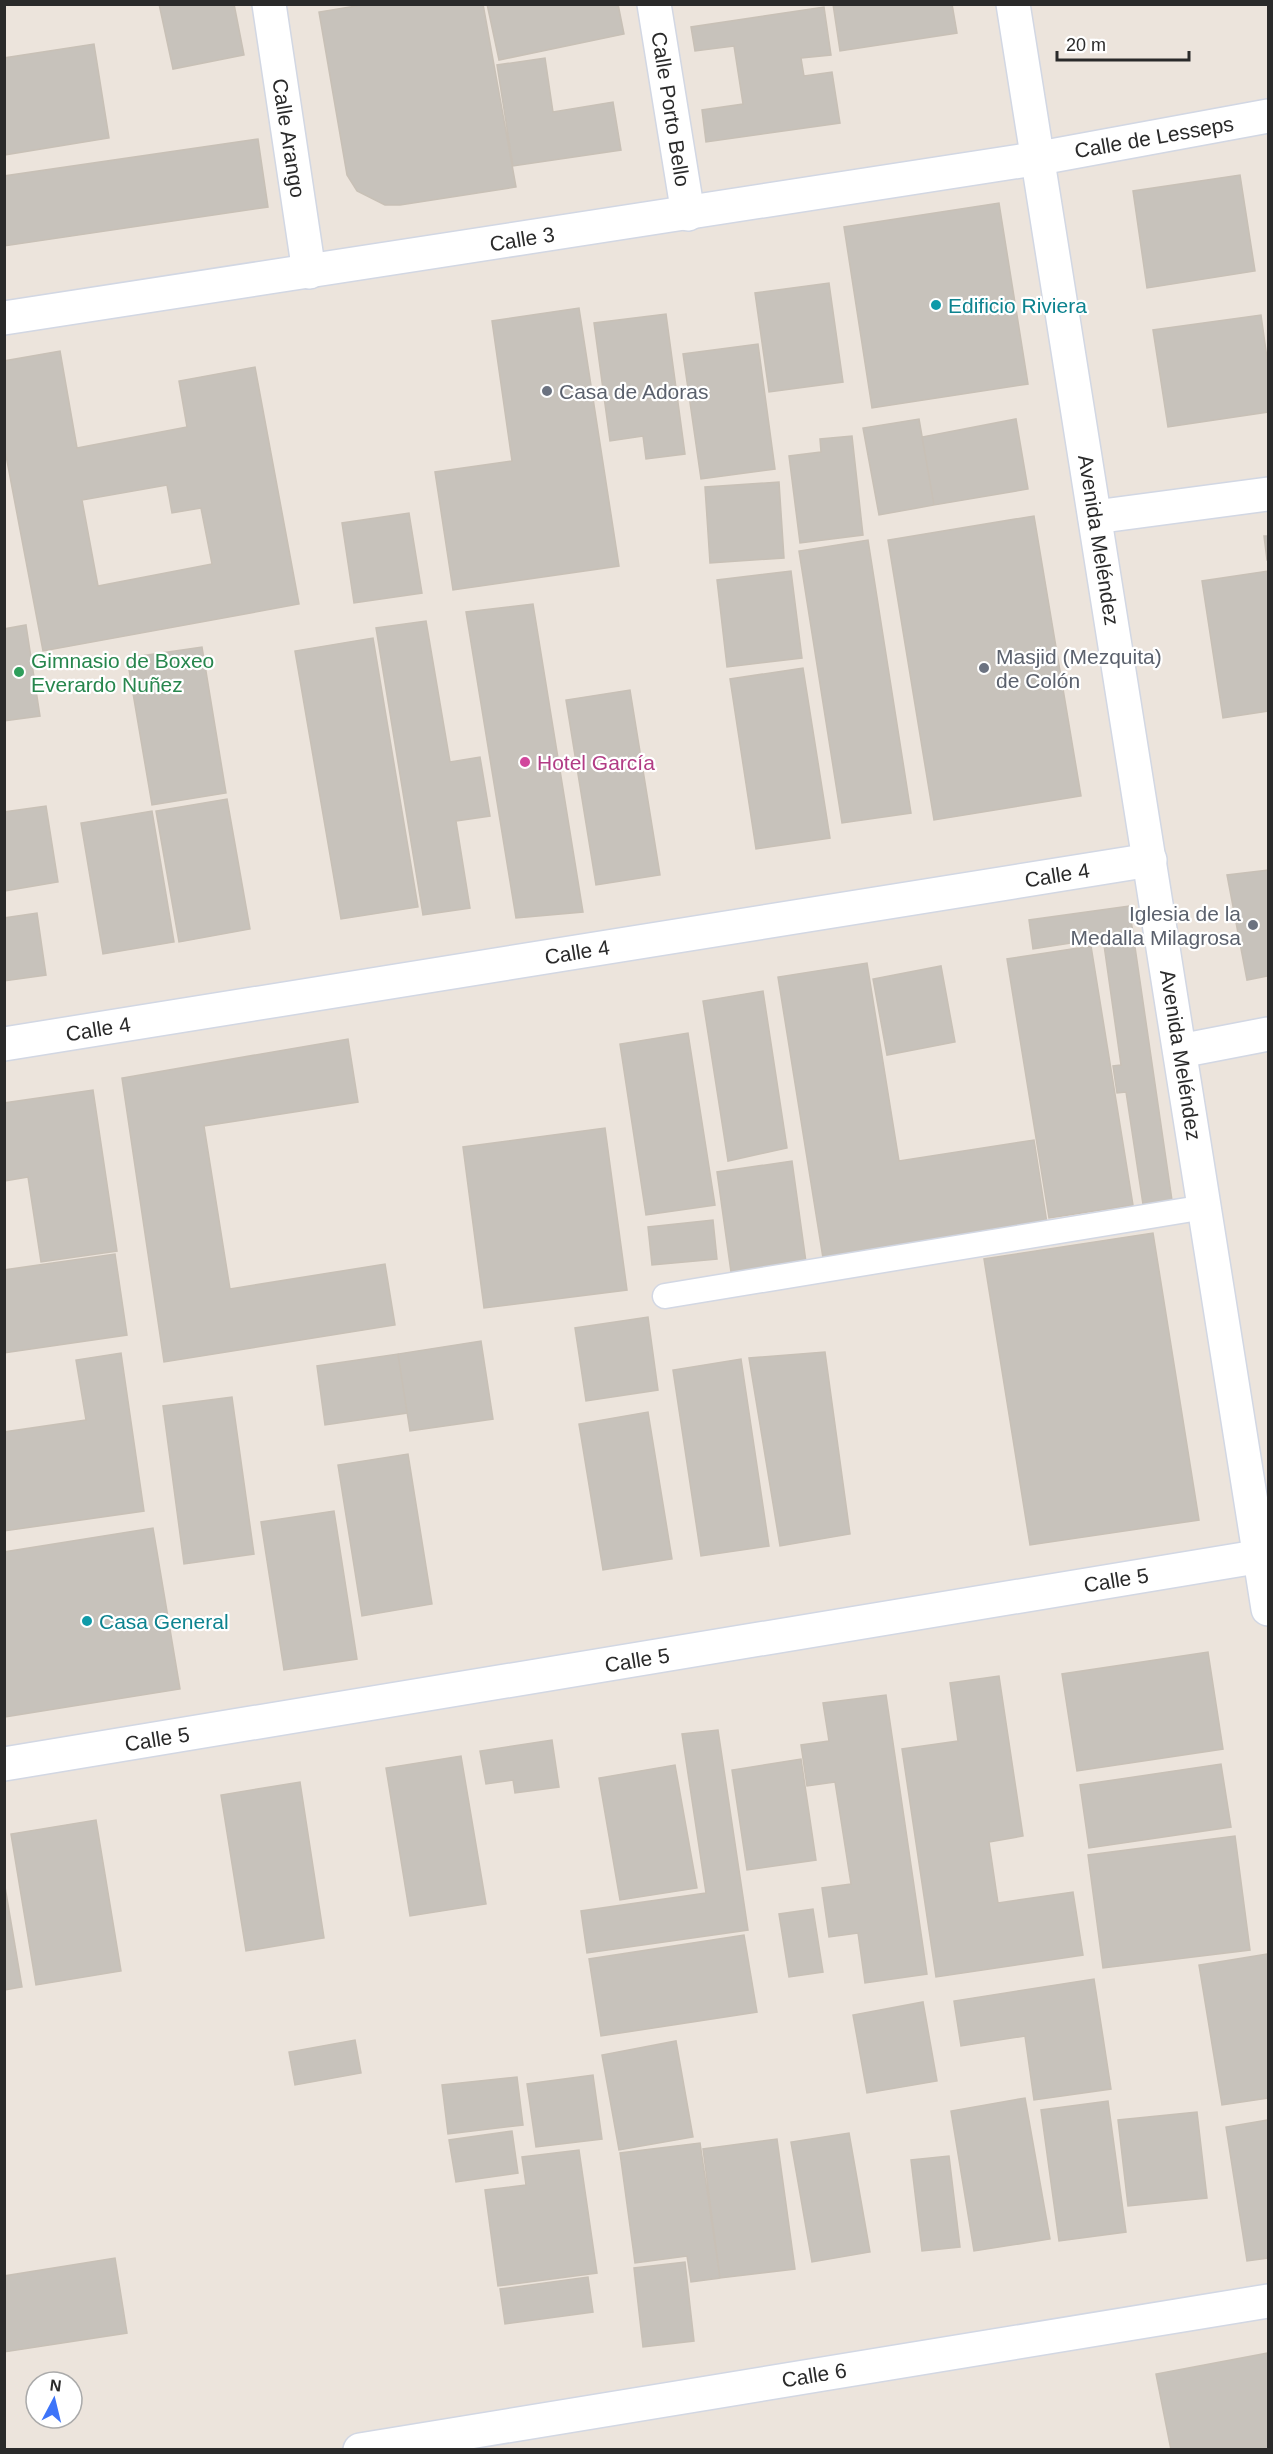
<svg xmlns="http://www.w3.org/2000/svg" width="1273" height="2454" font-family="Arial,sans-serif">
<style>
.building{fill:#c7c2bb;stroke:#c8c0b6;stroke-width:1.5;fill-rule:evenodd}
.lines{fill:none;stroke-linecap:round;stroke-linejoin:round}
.service-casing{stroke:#d2d7e3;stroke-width:27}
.minor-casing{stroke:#d2d7e3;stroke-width:36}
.tertiary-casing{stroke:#d2d7e3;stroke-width:36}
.secondary-casing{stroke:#d2d7e3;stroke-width:36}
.service{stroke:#fff;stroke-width:24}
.minor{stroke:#fff;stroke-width:33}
.tertiary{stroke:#fff;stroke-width:33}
.secondary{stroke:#fff;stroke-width:33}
.culture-dot{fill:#0f9aa8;stroke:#fff;stroke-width:2}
.worship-dot{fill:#6b7280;stroke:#fff;stroke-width:2}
.leisure-dot{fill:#2e9e5b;stroke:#fff;stroke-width:2}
.hotel-dot{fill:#d1479c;stroke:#fff;stroke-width:2}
.labels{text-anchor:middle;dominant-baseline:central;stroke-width:4.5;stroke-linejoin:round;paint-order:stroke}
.street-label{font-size:21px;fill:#2a2a2a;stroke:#fff}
.culture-label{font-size:21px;fill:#0d838f;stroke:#fff;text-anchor:start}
.worship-label{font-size:21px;fill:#5b616d;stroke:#fff;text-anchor:start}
.leisure-label{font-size:21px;fill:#27864d;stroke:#fff;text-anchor:start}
.hotel-label{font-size:21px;fill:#b23c85;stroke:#fff;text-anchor:start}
</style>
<rect width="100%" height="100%" fill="#ece4dc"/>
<path class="building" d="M159,4H234L244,55L173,69Z
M368,4H483L516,187L400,205H385L357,191L347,175L319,12Z
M487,4H618L624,34L499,60Z
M833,4H952L957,33L840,51Z
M824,7L831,55L801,58L804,76L832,72L840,123L706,142L702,110L743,104L734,46L695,51L691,27Z
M94,44L109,138L4,155V58Z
M545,58L553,112L613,102L621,150L513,166L497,65Z
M258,139L268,207L4,246V176Z
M1240,175L1255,271L1147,288L1133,191Z
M999,203L1028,384L872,408L844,227Z
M829,283L843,382L769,392L755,293Z
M579,308L619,566L453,590L435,472L512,461L492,321Z
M666,314L685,454L646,459L643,436L610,441L594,323Z
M1261,315L1268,365V412L1168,427L1153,330Z
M758,344L775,469L701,479L683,354Z
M60,351L77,448L187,427L179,381L255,367L299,604L43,651L4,445V361ZM167,485L172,513L201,508L212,564L98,586L82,500Z
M919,419L934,505L879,515L863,428Z
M1016,419L1028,489L934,505L922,437Z
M852,436L863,535L800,543L789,456L821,452L820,439Z
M779,482L784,558L710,563L705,487Z
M409,513L422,593L354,603L342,523Z
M1034,516L1081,796L934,820L888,540Z
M1264,536H1268V560H1267Z
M868,540L911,813L842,823L799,551Z
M791,571L802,658L727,667L717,580Z
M1268,571V711L1223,718L1202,581Z
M533,604L583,912L516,918L466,612Z
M426,621L450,762L480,757L490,816L456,821L470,908L423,915L376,628Z
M26,625L40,716L4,721V629Z
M373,638L418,907L341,919L295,651Z
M202,647L226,793L152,805L127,658Z
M803,668L830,838L756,849L730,679Z
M630,690L660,875L596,885L566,700Z
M227,799L250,929L179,942L156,811Z
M46,806L58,882L4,891V812Z
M152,811L174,942L103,954L81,823Z
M1268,870V976L1247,980L1227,875Z
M1129,906L1173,1207L1144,1211L1126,1092L1117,1093L1113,1066L1121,1065L1103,938L1033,949L1029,920Z
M37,913L46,975L4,981V918Z
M1091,946L1133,1205L1049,1218L1007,959Z
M867,963L899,1161L1034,1140L1047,1223L823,1258L778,977Z
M941,966L955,1042L887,1055L873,979Z
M763,991L787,1148L728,1161L703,1001Z
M688,1033L715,1205L646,1215L620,1044Z
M348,1039L358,1102L204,1126L230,1289L385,1264L395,1325L164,1362L122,1078Z
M93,1090L117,1251L41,1262L28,1177L4,1181V1103Z
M605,1128L627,1290L484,1308L463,1147Z
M792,1161L806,1262L731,1272L717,1172Z
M713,1220L717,1259L652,1265L648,1227Z
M1153,1233L1199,1520L1030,1545L984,1259Z
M115,1254L127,1335L4,1353V1270Z
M648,1317L658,1390L586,1401L575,1328Z
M481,1341L493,1419L410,1431L398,1354Z
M825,1352L850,1534L780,1546L749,1358Z
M121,1353L144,1511L4,1531V1432L86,1420L76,1360Z
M398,1354L407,1413L325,1425L317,1366Z
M741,1359L769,1546L701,1556L673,1370Z
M232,1397L254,1554L184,1564L163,1406Z
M648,1412L672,1559L603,1570L579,1424Z
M408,1454L432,1604L362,1616L338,1465Z
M334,1511L357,1659L284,1670L261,1522Z
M153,1528L180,1689L4,1717V1552Z
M1208,1652L1223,1749L1077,1771L1062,1674Z
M999,1676L1023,1836L989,1842L998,1903L1073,1892L1083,1955L936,1977L902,1749L958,1741L950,1683Z
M886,1695L927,1974L865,1983L858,1933L829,1937L822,1888L851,1884L835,1782L807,1786L801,1745L829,1741L823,1703Z
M718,1730L748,1930L587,1953L581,1911L706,1893L682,1734Z
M552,1740L559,1787L515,1793L513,1780L486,1784L480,1751Z
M461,1756L486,1904L410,1916L386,1768Z
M801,1759L816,1860L747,1870L732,1770Z
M1221,1764L1231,1827L1089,1848L1080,1785Z
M675,1765L697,1888L620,1900L599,1778Z
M300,1782L324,1938L246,1951L221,1795Z
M96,1820L121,1971L36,1985L11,1834Z
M1235,1836L1250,1950L1103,1968L1088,1855Z
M4,1881L22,1987L4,1990Z
M813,1909L823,1972L789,1977L779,1914Z
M744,1935L757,2012L601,2036L589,1959Z
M1268,1954V2098L1222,2105L1199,1965Z
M1094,1979L1111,2089L1034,2100L1025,2036L961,2046L954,2001Z
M923,2002L937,2081L867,2093L853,2015Z
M355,2040L361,2073L295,2085L289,2052Z
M676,2041L693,2137L619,2150L602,2055Z
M593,2075L602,2139L536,2147L527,2084Z
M517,2077L523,2125L448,2134L442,2085Z
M1025,2098L1050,2239L974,2251L951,2111Z
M1108,2101L1126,2232L1059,2241L1041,2110Z
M1197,2112L1207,2198L1128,2206L1118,2120Z
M1268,2120V2258L1247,2261L1226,2127Z
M512,2131L518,2173L456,2182L449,2140Z
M849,2133L870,2252L812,2262L791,2142Z
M777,2139L795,2269L720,2278L703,2149Z
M700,2143L720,2278L691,2282L687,2256L635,2263L620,2153Z
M579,2150L597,2273L498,2286L485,2190L526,2185L522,2157Z
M949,2156L960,2247L922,2251L911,2160Z
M115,2258L127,2333L4,2352V2276Z
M685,2262L694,2341L643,2347L634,2268Z
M588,2277L593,2312L505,2324L500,2289Z
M1268,2353V2450H1171L1156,2374Z"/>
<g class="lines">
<defs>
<path id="service" d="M665,1296L1205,1207"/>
<path id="minor" d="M269,4L309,272
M654,4L688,214
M1095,517L1268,494
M4,1044L1150,860
M1180,1051L1268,1034
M4,1764L1268,1555
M360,2450L1268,2301"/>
<path id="tertiary" d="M1013,4L1268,1609"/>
<path id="secondary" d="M4,318L1040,158L1268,116"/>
</defs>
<use href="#service" class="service-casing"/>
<use href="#minor" class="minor-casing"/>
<use href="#tertiary" class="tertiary-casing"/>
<use href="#secondary" class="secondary-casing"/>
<use href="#service" class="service"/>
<use href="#minor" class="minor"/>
<use href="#tertiary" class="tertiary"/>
<use href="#secondary" class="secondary"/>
</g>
<g class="culture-dot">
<circle cx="936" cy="305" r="6"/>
<circle cx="87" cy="1621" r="6"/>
</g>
<g class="worship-dot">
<circle cx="547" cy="391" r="6"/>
<circle cx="984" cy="668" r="6"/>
<circle cx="1253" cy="925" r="6"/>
</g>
<circle class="leisure-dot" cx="19" cy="672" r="6"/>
<circle class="hotel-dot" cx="525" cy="762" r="6"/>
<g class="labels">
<g class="street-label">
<text transform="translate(671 109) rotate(81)">Calle Porto Bello</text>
<text transform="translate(1154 137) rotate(-10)">Calle de Lesseps</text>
<text transform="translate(289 138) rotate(81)">Calle Arango</text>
<text transform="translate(522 239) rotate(-9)">Calle 3</text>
<text transform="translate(1099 540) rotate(81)">Avenida Meléndez</text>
<text transform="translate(1057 875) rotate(-9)">Calle 4</text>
<text transform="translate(577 952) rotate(-9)">Calle 4</text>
<text transform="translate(98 1029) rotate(-9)">Calle 4</text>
<text transform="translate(1181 1055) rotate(81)">Avenida Meléndez</text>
<text transform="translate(1116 1580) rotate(-9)">Calle 5</text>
<text transform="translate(637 1660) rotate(-9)">Calle 5</text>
<text transform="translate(157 1739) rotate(-9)">Calle 5</text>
<text transform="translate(814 2375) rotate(-9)">Calle 6</text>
</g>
<g class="culture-label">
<text x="948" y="305">Edificio Riviera</text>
<text x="99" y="1621">Casa General</text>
</g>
<g class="worship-label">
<text x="559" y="391">Casa de Adoras</text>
<text x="996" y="656">Masjid (Mezquita)<tspan x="996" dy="24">de Colón</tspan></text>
<text x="1241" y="913" text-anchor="end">Iglesia de la<tspan x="1241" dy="24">Medalla Milagrosa</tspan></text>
</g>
<g class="leisure-label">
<text x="31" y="660">Gimnasio de Boxeo<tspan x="31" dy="24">Everardo Nuñez</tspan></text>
</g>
<g class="hotel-label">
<text x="537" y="762">Hotel García</text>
</g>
</g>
<rect width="1273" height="2454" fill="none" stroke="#2a2a2a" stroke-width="12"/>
<g transform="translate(54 2400) rotate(7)"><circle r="28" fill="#ffffff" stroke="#aaaaaa" stroke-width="1.5"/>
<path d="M0-4.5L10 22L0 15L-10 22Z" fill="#3d74f9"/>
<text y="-9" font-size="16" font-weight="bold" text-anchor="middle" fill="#2a2a2a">N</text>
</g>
<path d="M1057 51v9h132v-9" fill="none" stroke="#2a2a2a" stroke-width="3"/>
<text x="1066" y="51" font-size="18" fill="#2a2a2a" stroke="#ffffff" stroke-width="4.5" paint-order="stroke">20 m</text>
</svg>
